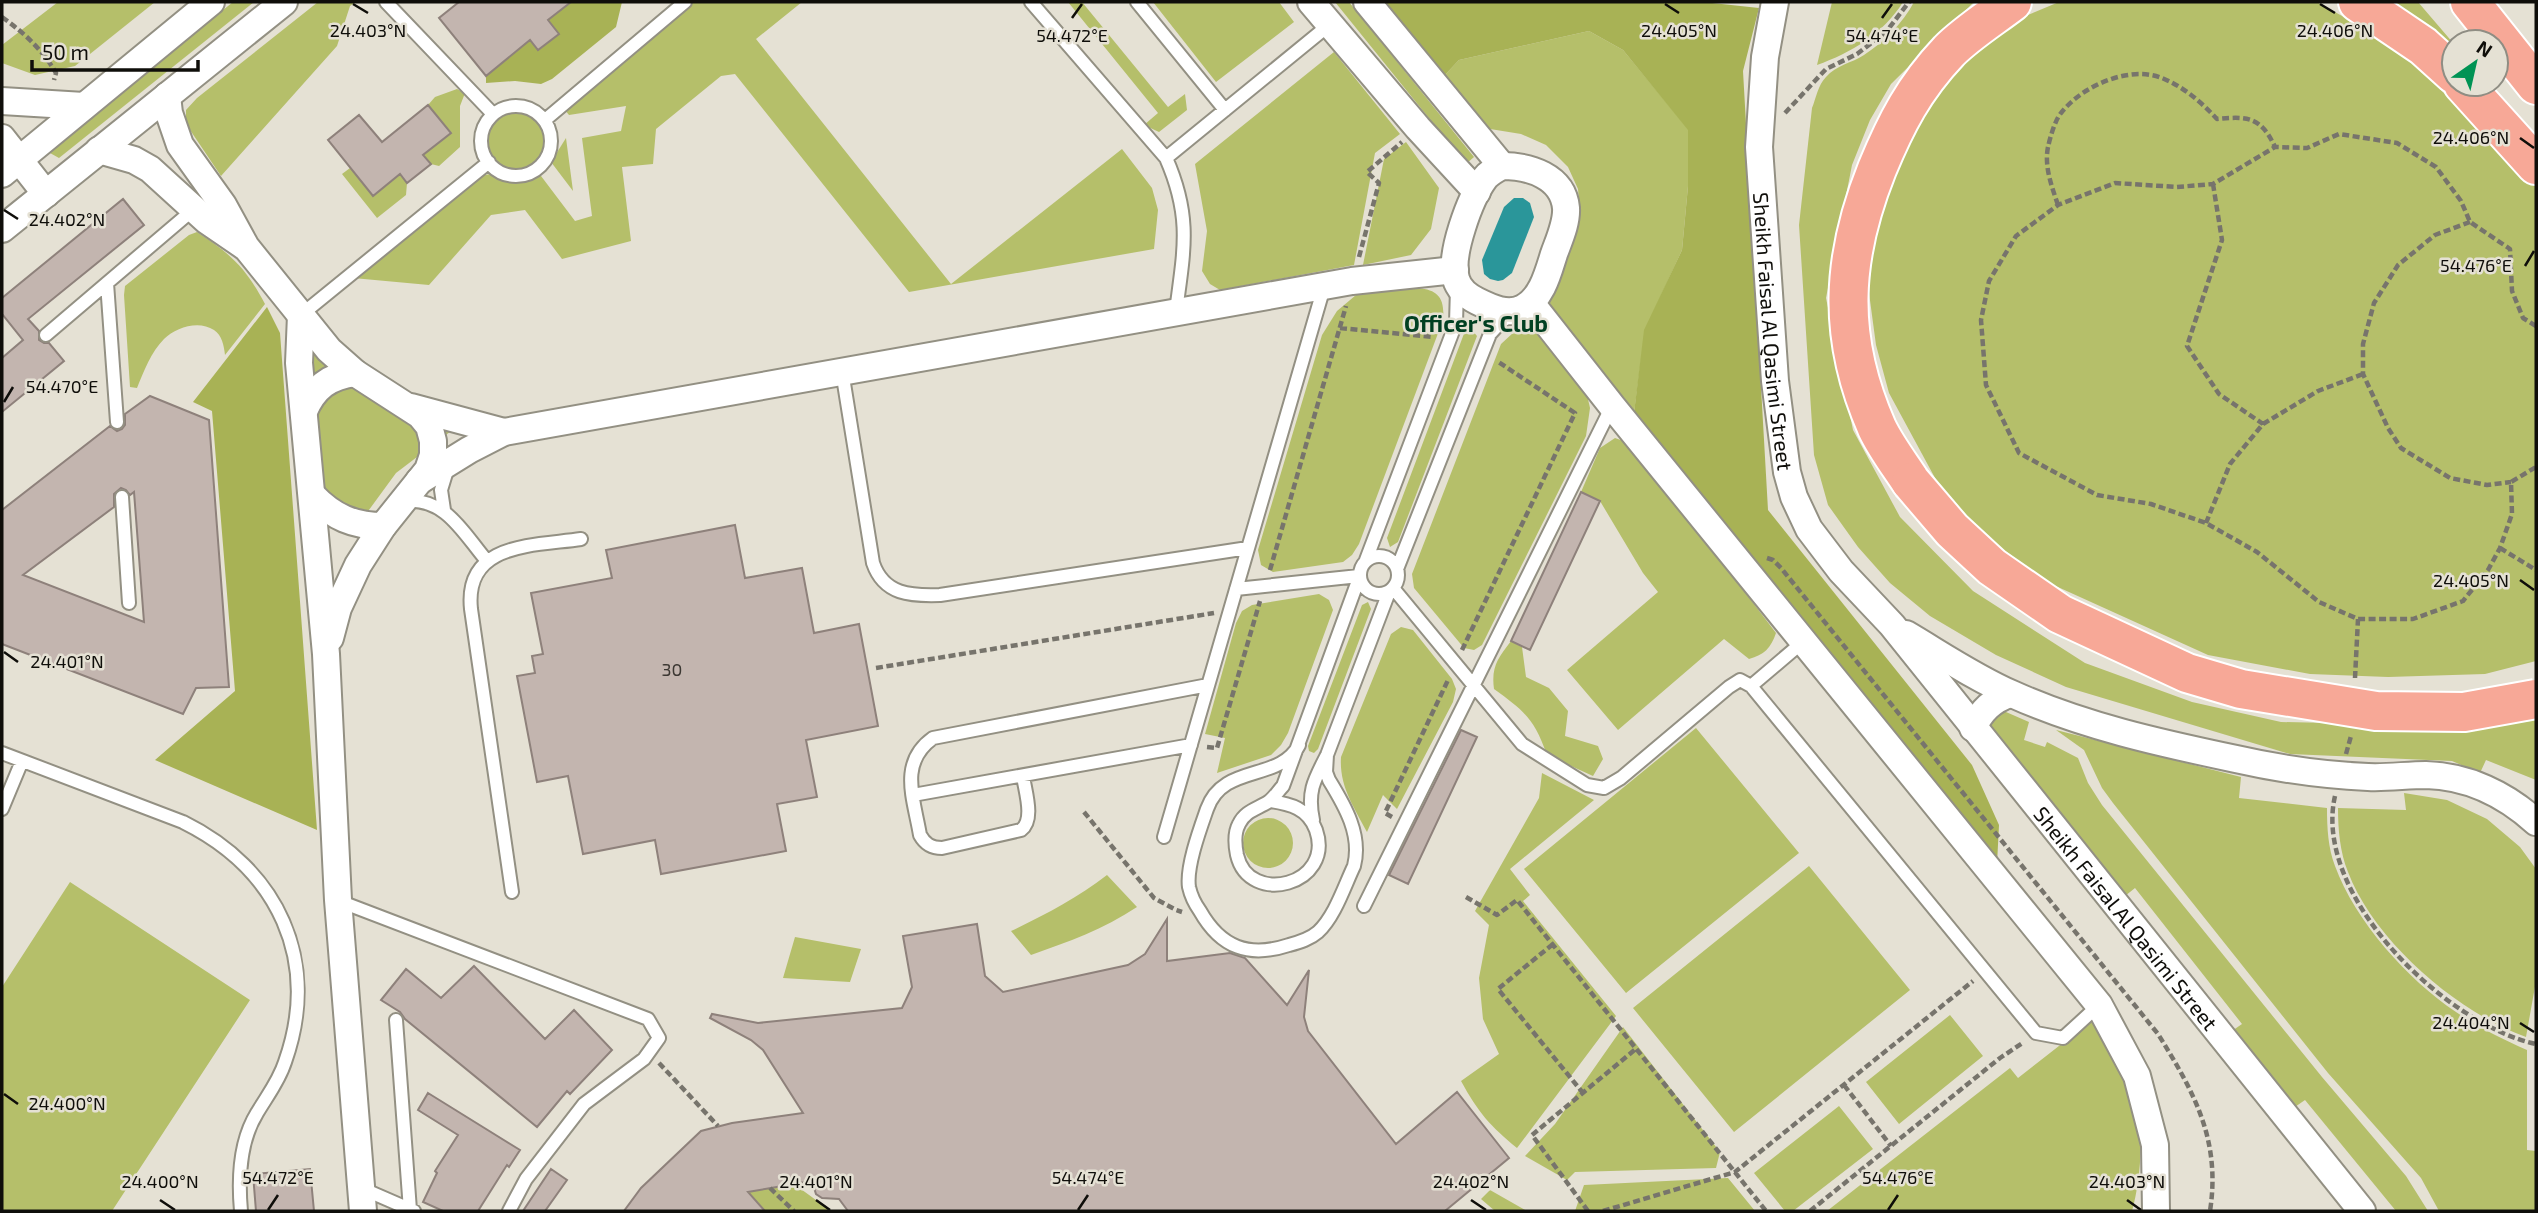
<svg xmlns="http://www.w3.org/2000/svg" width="2538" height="1213" font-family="'Exo 2',sans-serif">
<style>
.green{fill:#b5bf6a}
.forest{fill:#a8b255}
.water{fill:#2a969a}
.building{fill:#c3b5af;stroke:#8e817b;stroke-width:2;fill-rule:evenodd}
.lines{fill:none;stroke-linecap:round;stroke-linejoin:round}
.service-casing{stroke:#939083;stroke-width:16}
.minor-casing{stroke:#939083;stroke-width:30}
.trunk-casing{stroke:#fff;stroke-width:42}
.path{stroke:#77746c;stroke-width:4.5;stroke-dasharray:7 3.5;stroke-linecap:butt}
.service{stroke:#fff;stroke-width:12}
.minor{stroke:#fff;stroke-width:26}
.trunk{stroke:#f7a897;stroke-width:38}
.trunk-bridge-casing{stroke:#fff;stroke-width:42;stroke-linecap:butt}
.trunk-bridge{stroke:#f7a897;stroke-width:38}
.ticks{fill:none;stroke:#0f0e0a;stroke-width:2.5}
.labels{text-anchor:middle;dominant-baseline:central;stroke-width:5;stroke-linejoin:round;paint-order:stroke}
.number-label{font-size:18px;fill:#3c3833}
.street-label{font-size:21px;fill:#0f0e0a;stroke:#e5e1d4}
.neighbourhood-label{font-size:23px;font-weight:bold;fill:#014022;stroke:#e5e1d4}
.ticks-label{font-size:18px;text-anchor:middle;fill:#0f0e0a;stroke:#e5e1d4;stroke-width:5;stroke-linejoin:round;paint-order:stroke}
</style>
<rect width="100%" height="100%" fill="#e5e1d4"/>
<path class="green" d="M58,2H155L75,66L35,75L2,63V45Z
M233,2H254L59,158L50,153V149Z
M318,2H356L350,6L337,46L221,176L186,124V110L197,98Z
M687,2H802L756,39L951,284L1122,149L1152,188L1158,210L1154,249L909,292L735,74L721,76L656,129L653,164L622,167L631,241L562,259L525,210L491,215L429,285L353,278L472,178L490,174L505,180L538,172L575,221L592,216L582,138L621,131L626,106L569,115L564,109Z
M1068,2H1082L1168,107L1185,94L1187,110L1159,132L1144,125L1158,113Z
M1153,2H1279L1294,22L1216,82Z
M1335,2H1349L1474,157L1466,164Z
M1832,2H1903C1884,33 1851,53 1817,65Z
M1914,2H1974L1891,84L1870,120L1852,165L1826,298L1853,430L1900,517L1973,591L2085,663L2192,702L2281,722L2458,726L2536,713V780L2486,760L2480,773L2452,761L2290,754L2066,687L1996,655L1930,616L1890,583L1858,547L1828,505L1814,455L1799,225L1812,108C1816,98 1818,85 1826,77C1836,65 1852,63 1864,55C1884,42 1903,23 1914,2Z
M2059,2H2317L2369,31L2420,69L2536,186V661L2485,674L2388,677L2310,674L2208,655L2049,583L1989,539L1941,489L1889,393L1876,345L1869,293L1874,230L1900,153L1927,109L1967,58L2023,17Z
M2386,2H2418L2454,44V59Z
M1589,31L1623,50L1689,130L1688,186L1682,250L1645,330L1634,413L1555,318L1549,300L1580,212L1578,189L1568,167L1546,145L1521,134L1484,128L1443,77L1459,60Z
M1334,52L1400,134L1375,153L1354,265L1220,290L1210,284L1202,271L1207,231L1195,164Z
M457,89L465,93L460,106V147L439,166L431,164L423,155L451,133L428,105L435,97Z
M488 141a28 28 0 1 1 56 0a28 28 0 1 1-56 0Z
M566,138L573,191L551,162Z
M1406,142L1439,188L1431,229L1411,255L1363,265L1384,159Z
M350,168L373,196L400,174L407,183L406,195L377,218L342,174Z
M197,232C231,254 246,268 265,304L225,355C224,346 222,335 214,330C199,320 176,327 164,339C151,352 144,371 137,388L130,387L124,295L125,286L189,235Z
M1418,288C1439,290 1445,299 1443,320L1359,544L1352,555L1343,562L1273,572L1261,565L1258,550L1322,335L1337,311L1356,295Z
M1527,327L1540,332L1585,386L1590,408L1586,436L1482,645L1474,650L1464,648L1414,588L1412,574L1501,344L1514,332Z
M1472,330L1477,336L1398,542L1390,547L1387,538L1465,331Z
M305,337L409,396L472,409L476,415L459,425L396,473L366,514L321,518Z
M1615,438L1632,444L1776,633C1771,648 1764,655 1749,659L1724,639L1618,730L1567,670L1658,592L1643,573L1600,501L1581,492L1600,448Z
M1319,594L1329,600L1333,610L1288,733L1281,745L1271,755L1217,773L1225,738L1205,734L1236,623L1242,611L1252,605Z
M1368,602L1371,609L1318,749L1314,753L1309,751L1308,746L1362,605Z
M1401,627L1413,630L1452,679L1456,689L1453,702L1397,809L1383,795L1367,832C1354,807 1339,786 1341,757L1391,634Z
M1511,641L1522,647L1526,677L1549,688L1568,711L1565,736L1598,746L1603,759L1593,776L1547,755C1534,718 1524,711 1494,689C1491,667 1498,658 1511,641Z
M1998,712H2006L2029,722L2024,740L2045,747L2047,742L2078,758L2088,783L2102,805L2322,1077L2406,1176L2428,1211H2396L2305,1100L2292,1109L2229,1033L2242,1024L2135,888L2120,900L1990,737L1988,721Z
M1696,728L1799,853L1626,993L1524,869Z
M2056,730L2241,777L2239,798L2327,808C2327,827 2328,848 2335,866C2355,921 2408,980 2456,1012C2478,1027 2502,1039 2527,1050V1150L2536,1151V1211H2439L2421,1178L2328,1073L2113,803L2102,788L2084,750Z
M1542,773L1594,800L1510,869L1530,895L1523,901L1616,1016L1517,1148C1490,1126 1478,1112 1461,1081L1499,1054L1483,1019L1479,978L1489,925L1475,911L1539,798Z
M2404,793L2447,800L2487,819L2520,847L2536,869V981L2526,1037C2458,1013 2374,941 2348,872C2340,852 2338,830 2338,808L2406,810Z
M1243 843a25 25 0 1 1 50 0a25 25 0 1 1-50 0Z
M1809,866L1910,990L1734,1132L1633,1008Z
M1107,875L1137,907C1104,929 1068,942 1031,955L1011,931C1045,915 1077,898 1107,875Z
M70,882L250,1000L112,1211H2V987Z
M795,937L861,949L850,982L783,978Z
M1950,1015L1983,1056L1899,1124L1866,1082Z
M2091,1021C2111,1048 2136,1102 2140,1136C2142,1157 2138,1190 2132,1211H1827L2010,1068L2018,1078Z
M1623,1027L1720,1152L1716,1168L1575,1172L1567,1180L1525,1156L1555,1124Z
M1839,1106L1873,1149L1793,1211H1785L1754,1173Z
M1728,1178L1755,1211H1575L1584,1185Z
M794,1184L831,1211H758L761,1207L748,1192Z
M1490,1190L1527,1211H1495L1481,1199Z"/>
<path class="forest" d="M571,2H622L616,27L552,79L541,84L515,81L486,83V76L530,40L539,50L559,34L548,20Z
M1384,2H1703L1759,8L1743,71L1768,510L1972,765L1999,825L1997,864L1634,413L1644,330L1682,250L1688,186V130L1623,50L1589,31L1459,60L1443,77Z
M267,307L280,333L317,830L155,760L235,691L212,411L193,402Z"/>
<path class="water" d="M1514,198H1523L1530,203L1534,217L1512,273L1503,280L1498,281L1490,279L1484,274L1482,260L1504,207Z"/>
<path class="building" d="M459,2H571L548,20L559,34L538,50L530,40L486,76L439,18Z
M428,105L451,133L423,155L431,164L407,183L400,174L373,196L328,140L359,115L382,142Z
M123,199L144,225L28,319L39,331V340L44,343H49L64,361L2,412V358L23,340L2,314V298Z
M150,396L209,420L229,687L196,688L183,714L2,644V510L110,426L117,431L122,429L125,425V414ZM121,488L126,490L130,495L134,492L144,622L23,575L114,507V494Z
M1581,492L1600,501L1530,650L1511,641Z
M735,525L745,578L802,568L814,633L859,624L878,726L806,740L817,797L777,804L786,851L661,874L655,840L583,854L568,776L537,782L517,676L535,673L532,656L543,654L531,593L612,578L606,550Z
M1461,730L1477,737L1408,884L1389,875Z
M1167,919V961L1230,953L1245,958L1287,1005L1309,970L1304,1017L1308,1031L1396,1144L1457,1092L1509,1158L1445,1211H848L839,1199L822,1198L816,1194L812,1181L748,1192L765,1211H624L641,1188L701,1131L732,1123L803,1113L763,1050L751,1040L710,1018L712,1014L758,1023L902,1008L912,987L903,936L977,924L985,976L1003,992L1128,965L1145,954Z
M474,966L545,1039L574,1010L612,1050L570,1094L567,1091L537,1127L405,1019L400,1012L381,1000L406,969L441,998Z
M428,1093L520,1150L509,1167L507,1165L478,1211H443L423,1202L437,1173L435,1171L458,1135L418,1110Z
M310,1169L314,1211H256L253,1174Z
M551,1169L567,1180L545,1211H523Z"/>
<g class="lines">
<defs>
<path id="service" d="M386,2L493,114
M1031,2L1166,158C1192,217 1184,250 1176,311
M1137,2L1225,110
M481 141a35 35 0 1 1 70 0a35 35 0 1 1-70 0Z
M545,120L685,2
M1166,158L1329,25
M107,283L117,422
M301,315L489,162
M46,335L194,209
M842,371L873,563C884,595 911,596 940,595L1248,548
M122,497L129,603
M404,501C446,497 463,533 487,561
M444,510L441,490L448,467
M1360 575a19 19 0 1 1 38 0a19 19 0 1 1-38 0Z
M1366,560L1456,323L1457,288
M1397,569L1490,334L1501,322L1513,314
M1393,588L1522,744L1587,785L1604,788L1621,778L1729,687L1740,680L1751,686
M1236,589L1359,576
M1804,641L1751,686L2036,1033L2063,1038L2099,1005
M1299,745C1280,782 1223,763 1207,809C1200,829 1186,867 1189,887C1191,896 1195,904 1200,911C1221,948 1249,958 1289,945C1300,942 1310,939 1318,932C1335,916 1344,887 1354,866C1362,835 1345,806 1329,780L1326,772L1327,755
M2,753L183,822C278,869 321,960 285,1062C279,1081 267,1096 257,1113C239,1142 238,1178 241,1211
M1023,776C1025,791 1035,820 1021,830L942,848C931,848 925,844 920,835C914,799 898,763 933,738L1208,685
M913,795L1191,745
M1270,801C1290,804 1308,808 1316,830C1335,885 1249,907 1237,855C1235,845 1234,833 1239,824C1245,811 1257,809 1268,802C1274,798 1278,791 1283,786L1359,578
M2,809L22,761
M1313,820C1307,792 1314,780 1327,755L1389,592
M1164,837L1324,287
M512,892L471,609C464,542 534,546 581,539
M339,901L648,1019L659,1038L644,1059L584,1104L526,1179L509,1211
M1364,906L1612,406
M396,1020L410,1210
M361,1188L414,1211"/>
<g id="minor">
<path d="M1311,2L1418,128L1477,192"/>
<path d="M1367,2L1502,166"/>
<path id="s1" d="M1775,2L1765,57L1759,147L1775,381L1787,472L1794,497L1809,529L1841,571L1892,625L2362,1211"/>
<path d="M167,96L169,113L180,145L223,205L246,247L329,350L355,373L420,415L429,426L433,441V455L428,470L383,526L358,565L338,608L330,638"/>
<path d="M2,101L84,106"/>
<path d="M2,138L46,194"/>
<path d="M99,150L134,160L150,169L206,220L244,246"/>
<path d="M1502,166C1529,166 1563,176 1566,208C1567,223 1559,240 1554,254C1548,273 1542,298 1523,308C1508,316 1491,308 1477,301C1467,296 1459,290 1456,279C1449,255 1470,198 1485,178C1489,173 1496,169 1502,166Z"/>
<path d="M2,174L211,2"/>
<path d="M2,229L284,2"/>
<path d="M1531,303L1612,406L2099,1005L2137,1076L2155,1145L2156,1211"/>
<path d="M301,315L299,363L326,654L338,900L363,1211"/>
<path d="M411,407L504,432"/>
<path d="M304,411C314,388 329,376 355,373"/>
<path d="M419,481L469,450L504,432L1352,281L1455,270"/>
<path d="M313,496C333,517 354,526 383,526"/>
<path d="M1906,634C1940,654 1975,678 2012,694C2083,726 2160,743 2236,759C2280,769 2323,775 2368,777C2387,778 2407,775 2426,775C2468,776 2506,795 2536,822"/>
<path d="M1973,728C1981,711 1992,700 2010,694"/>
</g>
<path id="trunk" d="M2358,2L2423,46L2454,74
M2470,2L2536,85
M2463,84L2536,165
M1911,482C1900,465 1886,447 1877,428C1837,337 1841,259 1877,169C1896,123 1914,88 1949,51C1967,33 1991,18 2012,2"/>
</defs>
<use href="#service" class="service-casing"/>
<use href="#minor" class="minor-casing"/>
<use href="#trunk" class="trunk-casing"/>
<path class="path" d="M2,17C24,33 42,49 56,73L54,80
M1785,113L1826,69L1857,54L1886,32L1909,2
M2213,184L2222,240L2187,346L2219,394L2263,424
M2058,205C2052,187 2044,167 2048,147C2050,138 2055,120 2061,113C2082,86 2129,65 2162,78C2184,87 2201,102 2217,119C2248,116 2261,117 2275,147
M2470,222L2435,235L2398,265L2374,303L2363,344V374L2388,428L2401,448L2450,478L2487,485L2511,482
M1359,257L1379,183L1367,172L1402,142
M2536,326L2523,318L2512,291L2510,249L2470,222L2461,201L2436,167L2397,143L2339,134L2307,148L2275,147L2213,184L2177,187L2115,183L2058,205L2016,236L1989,281L1981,320L1986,385L2019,453L2097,495L2151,504L2206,523L2257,552L2319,602L2358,619H2413L2463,601L2488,570L2500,548L2512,514L2511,482L2536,467
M1340,328L1433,337
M2206,523L2230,464L2263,424L2318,391L2363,374
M2500,548L2536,570
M1767,558L1773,560L1781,568L2158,1034C2194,1092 2221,1140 2210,1211
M1270,570L1346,306
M1462,650L1575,413L1497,361
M876,668L1214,613
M2355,678L2358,619
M1207,747L1217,748L1260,601
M2346,754L2351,736
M2335,796C2312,896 2446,1025 2536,1044
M1084,812L1154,898L1176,910L1182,912
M1392,817L1385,813L1448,680
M1466,897L1497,915L1517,900L1766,1211
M1553,944L1498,989L1583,1093
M659,1063L718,1126
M1844,1085L1891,1146
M770,1188L794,1211
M1588,1211L1532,1135L1637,1048
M1603,1211L1735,1172L1973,981
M1810,1211L2000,1058L2024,1042"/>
<use href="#service" class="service"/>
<use href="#minor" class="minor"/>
<use href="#trunk" class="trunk"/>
<defs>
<path id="trunk-bridge" d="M1911,482L1952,530L1992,567L2060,614L2187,673L2241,689L2376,711L2464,712L2536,699"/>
</defs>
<use href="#trunk-bridge" class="trunk-bridge-casing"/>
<use href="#trunk-bridge" class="trunk-bridge"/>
</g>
<path class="ticks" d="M353,4L368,13M1665,4L1679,13M2320,4L2335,13M1072,18L1082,4M1882,18L1892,4M2520,138L2534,148M4,210L18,219M2525,266L2534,251M4,402L13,387M2520,580L2534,590M4,652L18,662M2520,1023L2534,1032M4,1094L18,1104M160,1200L175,1210M816,1200L830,1210M1471,1200L1486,1210M2127,1200L2141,1210M268,1210L278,1195M1078,1210L1088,1195M1888,1210L1898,1195"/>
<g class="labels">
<g class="number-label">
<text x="672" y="669">30</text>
</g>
<g class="street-label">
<text stroke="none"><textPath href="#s1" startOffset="331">Sheikh Faisal Al Qasimi Street</textPath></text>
<text stroke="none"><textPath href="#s1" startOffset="1036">Sheikh Faisal Al Qasimi Street</textPath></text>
</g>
<g class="neighbourhood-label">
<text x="1476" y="323">Officer's Club</text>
</g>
</g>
<g class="ticks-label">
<text x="368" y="37">24.403°N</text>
<text x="1679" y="37">24.405°N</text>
<text x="2335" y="37">24.406°N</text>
<text x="1072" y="42">54.472°E</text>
<text x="1882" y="42">54.474°E</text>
<text x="2471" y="144">24.406°N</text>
<text x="67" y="226">24.402°N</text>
<text x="2476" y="272">54.476°E</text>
<text x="62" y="393">54.470°E</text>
<text x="2471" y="587">24.405°N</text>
<text x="67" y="668">24.401°N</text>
<text x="2471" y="1029">24.404°N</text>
<text x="67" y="1110">24.400°N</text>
<text x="278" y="1184">54.472°E</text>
<text x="1088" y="1184">54.474°E</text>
<text x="1898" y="1184">54.476°E</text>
<text x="160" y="1188">24.400°N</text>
<text x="816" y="1188">24.401°N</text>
<text x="1471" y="1188">24.402°N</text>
<text x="2127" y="1188">24.403°N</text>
</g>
<rect width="2538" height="1213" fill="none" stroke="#0f0e0a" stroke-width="7"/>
<g transform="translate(2475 63) rotate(34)"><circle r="33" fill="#e5e1d4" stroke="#8f8d83" stroke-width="2"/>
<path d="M0-5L12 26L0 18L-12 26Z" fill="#009354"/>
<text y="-10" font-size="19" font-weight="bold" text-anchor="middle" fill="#0f0e0a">N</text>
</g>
<path d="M32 60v10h166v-10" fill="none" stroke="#0f0e0a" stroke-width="3.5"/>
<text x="42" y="60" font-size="21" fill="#0f0e0a" stroke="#e5e1d4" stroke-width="5" paint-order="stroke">50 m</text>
</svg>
